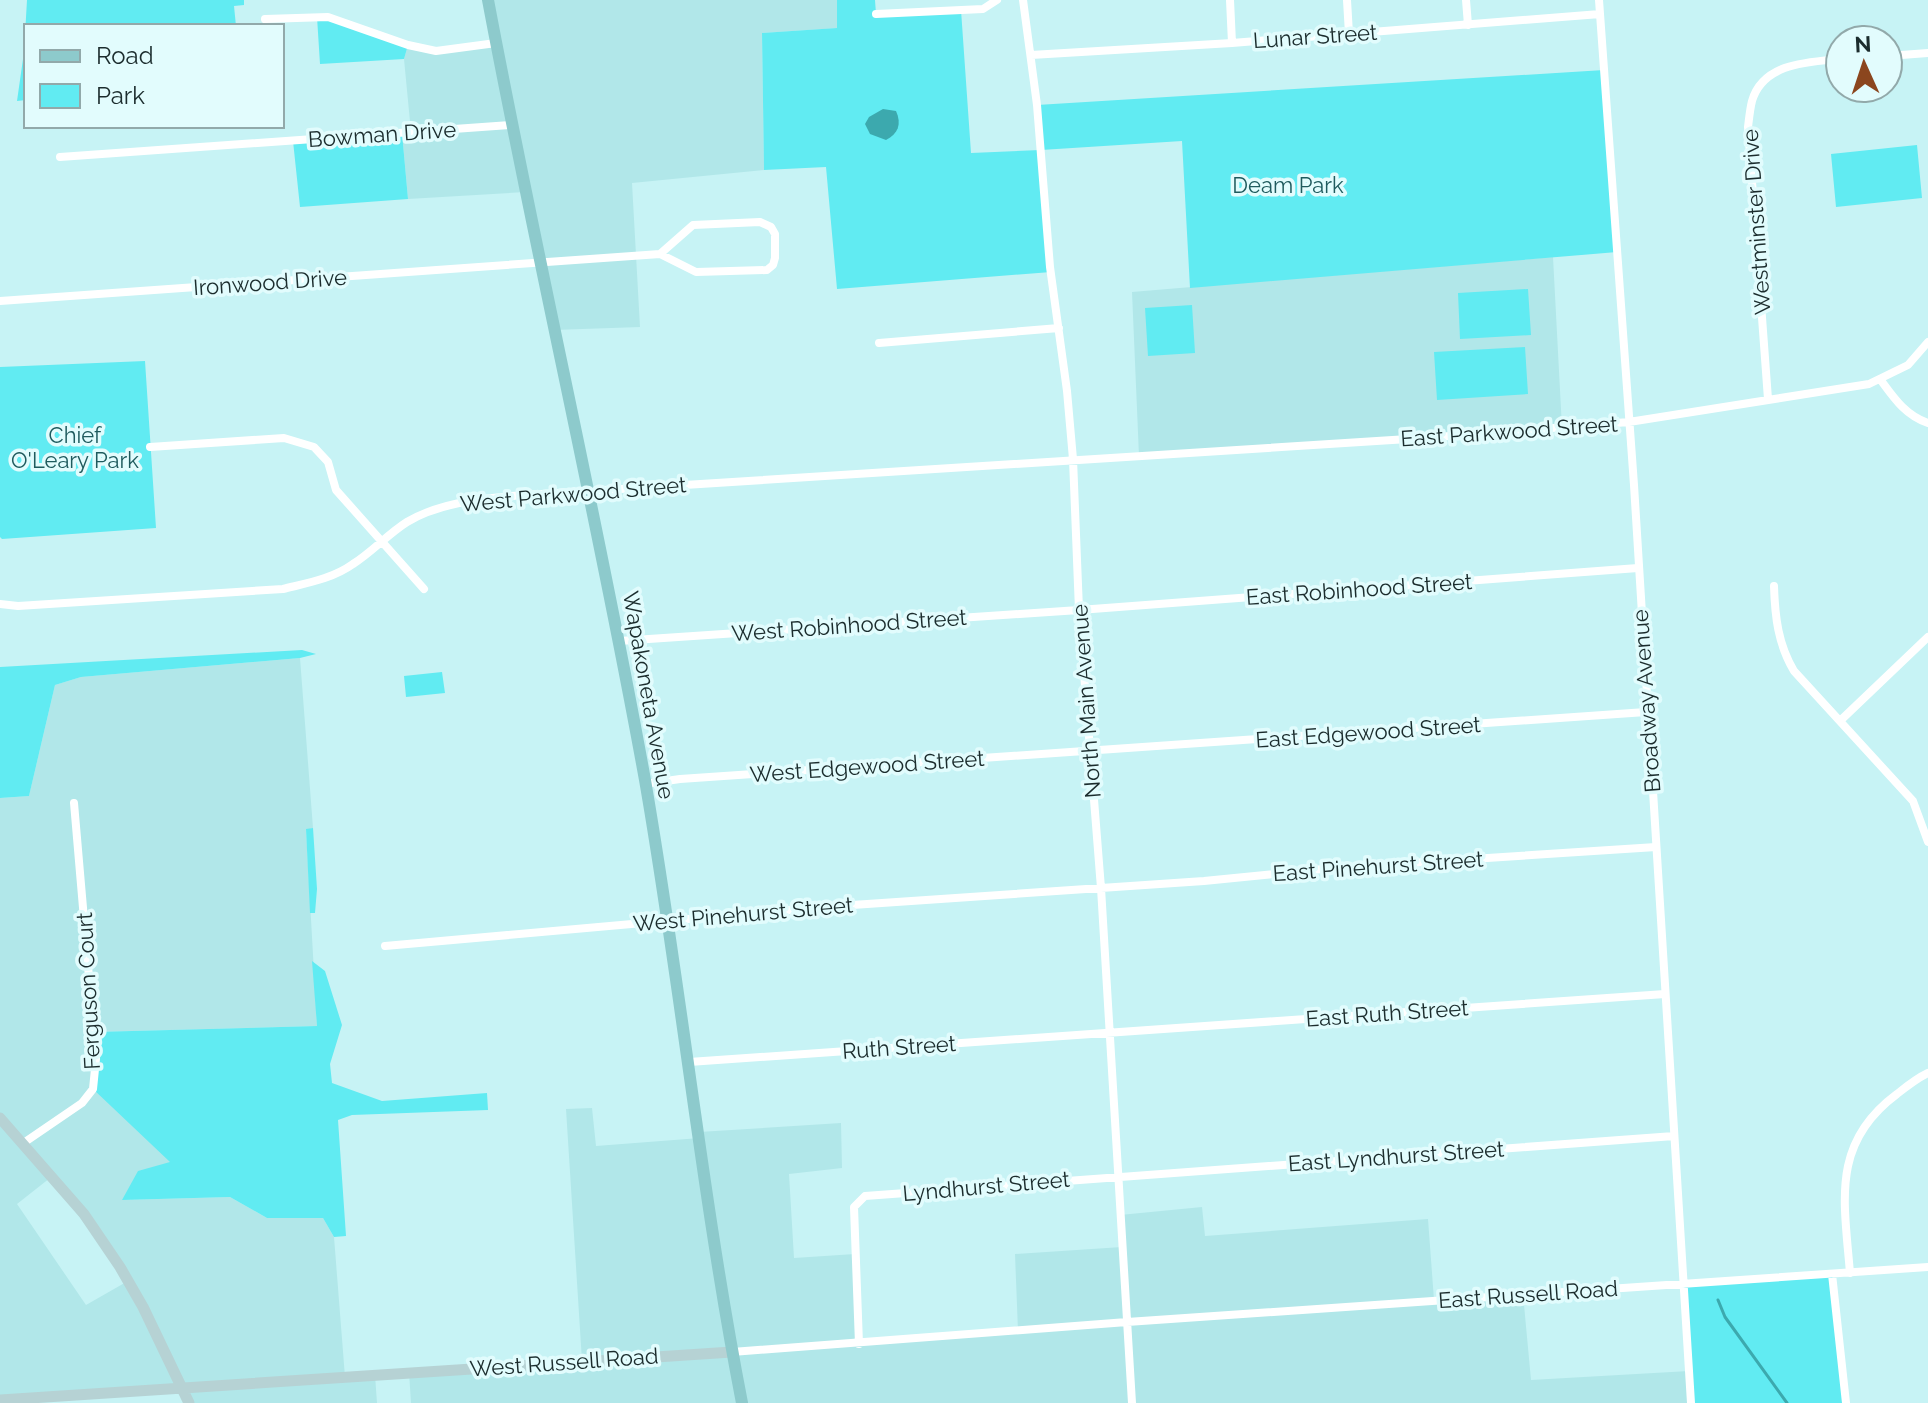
<svg xmlns="http://www.w3.org/2000/svg" width="1928" height="1403" font-family="Raleway,sans-serif">
<style>
.built{fill:#b1e7e9;fill-rule:evenodd}
.green{fill:#61ebf2}
.water{fill:#3ca9ae}
.lines{fill:none;stroke-linecap:round;stroke-linejoin:round}
.stream{stroke:#3ca9ae;stroke-width:3}
.street{stroke:#fff;stroke-width:8}
.secondary{stroke:#b6d2d4;stroke-width:11}
.primary{stroke:#8dcacc;stroke-width:12}
.labels{text-anchor:middle;dominant-baseline:central;stroke-width:7;stroke-linejoin:round;paint-order:stroke}
.street-label{font-size:22px;fill:#1b2c2d;stroke:#e2fcfd}
.park-label{font-size:22px;fill:#1f5b5e;stroke:#e2fcfd}
</style>
<rect width="100%" height="100%" fill="#c7f3f5"/>
<path class="built" d="M488,0H837L838,28L762,33L764,170L632,183L640,327L554,330L525,192L408,199L402,133L411,132L404,59L408,45L436,51L496,43Z
M1553,257L1562,428L1139,456L1132,292Z
M300,658L313,828L306,830L317,1026L94,1032L171,1162L123,1200L230,1197L267,1218H323L334,1237L345,1377L375,1375L377,1403H189L182,1388L0,1400V798L29,796L55,685L81,677ZM50,1178L128,1281L86,1305L17,1204Z
M592,1108L596,1146L700,1138L699,1132L841,1123L842,1168L789,1174L794,1258L855,1254L858,1343L1018,1331L1015,1254L1122,1247L1120,1215L1202,1207L1205,1236L1428,1219L1434,1300L1523,1294L1531,1380L1689,1371L1691,1403H411L409,1372L582,1361L566,1109Z"/>
<path class="green" d="M27,0H244V5L234,6L236,26H26V100L17,101L24,52Z
M837,0H875L876,14L961,10L971,153L1040,150L1037,105L1604,70L1617,252L1190,288L1182,141L1041,150L1051,272L837,289L826,167L764,170L762,33L837,28Z
M317,17L408,45L404,59L320,64Z
M402,133L408,199L300,207L293,141Z
M1917,145L1922,198L1836,207L1831,154Z
M1528,289L1531,335L1460,339L1458,293Z
M1192,305L1195,353L1148,356L1145,308Z
M1525,347L1528,394L1437,400L1434,352Z
M145,361L156,528L2,539L0,537V367Z
M302,650L316,654L300,658L81,677L55,685L29,796L0,798V667Z
M442,672L445,693L406,697L404,676Z
M313,828L317,889L315,913H310L306,829Z
M312,961L325,971L342,1025L330,1064L332,1083L382,1101L487,1093L488,1110L352,1115L338,1120L346,1236L334,1237L323,1218H267L230,1197L122,1200L138,1171L170,1162L93,1089L94,1032L317,1026Z
M1832,1274L1846,1403H1691L1684,1283Z"/>
<path class="water" d="M883,109L896,111C902,124 898,134 886,140L870,134L865,124L869,117Z"/>
<g class="lines">
<path class="stream" d="M1718,1300L1725,1317L1787,1403"/>
<path class="street" d="M1023,0L1037,105L1050,267L1067,391L1073,459L1079,610L1101,888L1132,1403
M1230,0L1232,43
M1347,0L1349,34
M1466,0L1468,25
M1599,0L1634,485L1691,1403
M876,14L983,9L997,0
M265,19L328,17L408,45L436,51L496,43
M1031,55L1232,43L1600,14
M1888,56L1928,53
M60,157L511,125
M0,301L660,254L696,272L767,270L773,265L775,258V234L771,227L760,222L693,225L660,254
M879,343L1059,328
M1880,379C1894,398 1905,415 1928,423
M1768,399L1748,127C1749,119 1750,109 1752,101C1763,63 1808,62 1840,59
M150,447L284,438L314,447L328,462L336,490L424,589
M1774,586C1775,617 1778,644 1794,671L1913,801L1928,842
M0,604L18,606L283,589C307,583 332,579 353,564C372,552 388,534 407,522C455,493 533,496 589,491L1424,438L1629,422L1869,384L1908,365L1928,342
M619,641L1079,610L1638,568
M1841,720L1928,637
M645,784L680,779L1646,712
M385,946L823,907L1204,881L1333,868L1656,847
M689,1062L1665,994
M22,1144L82,1103L93,1089L96,1059L74,803
M1850,1273C1844,1200 1831,1143 1897,1094C1907,1086 1917,1078 1928,1073
M1832,1274L1846,1403
M859,1344L854,1207L865,1196L1674,1136
M732,1352L1127,1322L1928,1267"/>
<path class="secondary" d="M0,1118L84,1214L120,1267L143,1307L189,1403
M0,1400L732,1352"/>
<path class="primary" d="M488,0C537,261 598,519 645,780C681,987 702,1197 742,1403"/>
</g>
<g class="labels">
<g class="street-label">
<text transform="translate(1315 36) rotate(-4)">Lunar Street</text>
<text transform="translate(382 134) rotate(-4)">Bowman Drive</text>
<text transform="translate(1756 222) rotate(-94)">Westminster Drive</text>
<text transform="translate(270 282) rotate(-4)">Ironwood Drive</text>
<text transform="translate(1509 431) rotate(-4)">East Parkwood Street</text>
<text transform="translate(573 494) rotate(-5)">West Parkwood Street</text>
<text transform="translate(1359 589) rotate(-4)">East Robinhood Street</text>
<text transform="translate(849 625) rotate(-4)">West Robinhood Street</text>
<text transform="translate(649 695) rotate(80)">Wapakoneta Avenue</text>
<text transform="translate(1086 701) rotate(-94)">North Main Avenue</text>
<text transform="translate(1646 701) rotate(-94)">Broadway Avenue</text>
<text transform="translate(1368 732) rotate(-4)">East Edgewood Street</text>
<text transform="translate(867 766) rotate(-4)">West Edgewood Street</text>
<text transform="translate(1378 866) rotate(-4)">East Pinehurst Street</text>
<text transform="translate(743 914) rotate(-5)">West Pinehurst Street</text>
<text transform="translate(88 991) rotate(-93)">Ferguson Court</text>
<text transform="translate(1387 1013) rotate(-4)">East Ruth Street</text>
<text transform="translate(899 1047) rotate(-4)">Ruth Street</text>
<text transform="translate(1396 1156) rotate(-4)">East Lyndhurst Street</text>
<text transform="translate(986 1186) rotate(-5)">Lyndhurst Street</text>
<text transform="translate(1528 1294) rotate(-4)">East Russell Road</text>
<text transform="translate(564 1362) rotate(-4)">West Russell Road</text>
</g>
<g class="park-label">
<text x="1288" y="185">Deam Park</text>
<text x="75" y="435">Chief<tspan x="75" dy="25">O'Leary Park</tspan></text>
</g>
</g>
<rect x="24" y="24" width="260" height="104" fill="#e2fcfd" stroke="#92a9aa" stroke-width="2"/>
<rect x="40" y="50" width="40" height="12" fill="#8dcacc" stroke="#92a9aa" stroke-width="2"/>
<text x="96" y="64" font-size="24" fill="#1b2c2d">Road</text>
<rect x="40" y="84" width="40" height="24" fill="#61ebf2" stroke="#92a9aa" stroke-width="2"/>
<text x="96" y="104" font-size="24" fill="#1b2c2d">Park</text>
<g transform="translate(1864 64) rotate(357)"><circle r="38" fill="#e2fcfd" stroke="#92a9aa" stroke-width="2"/>
<path d="M0-6L14 30L0 20L-14 30Z" fill="#8b461e"/>
<text y="-12" font-size="22" font-weight="bold" text-anchor="middle" fill="#1b2c2d">N</text>
</g>
</svg>
